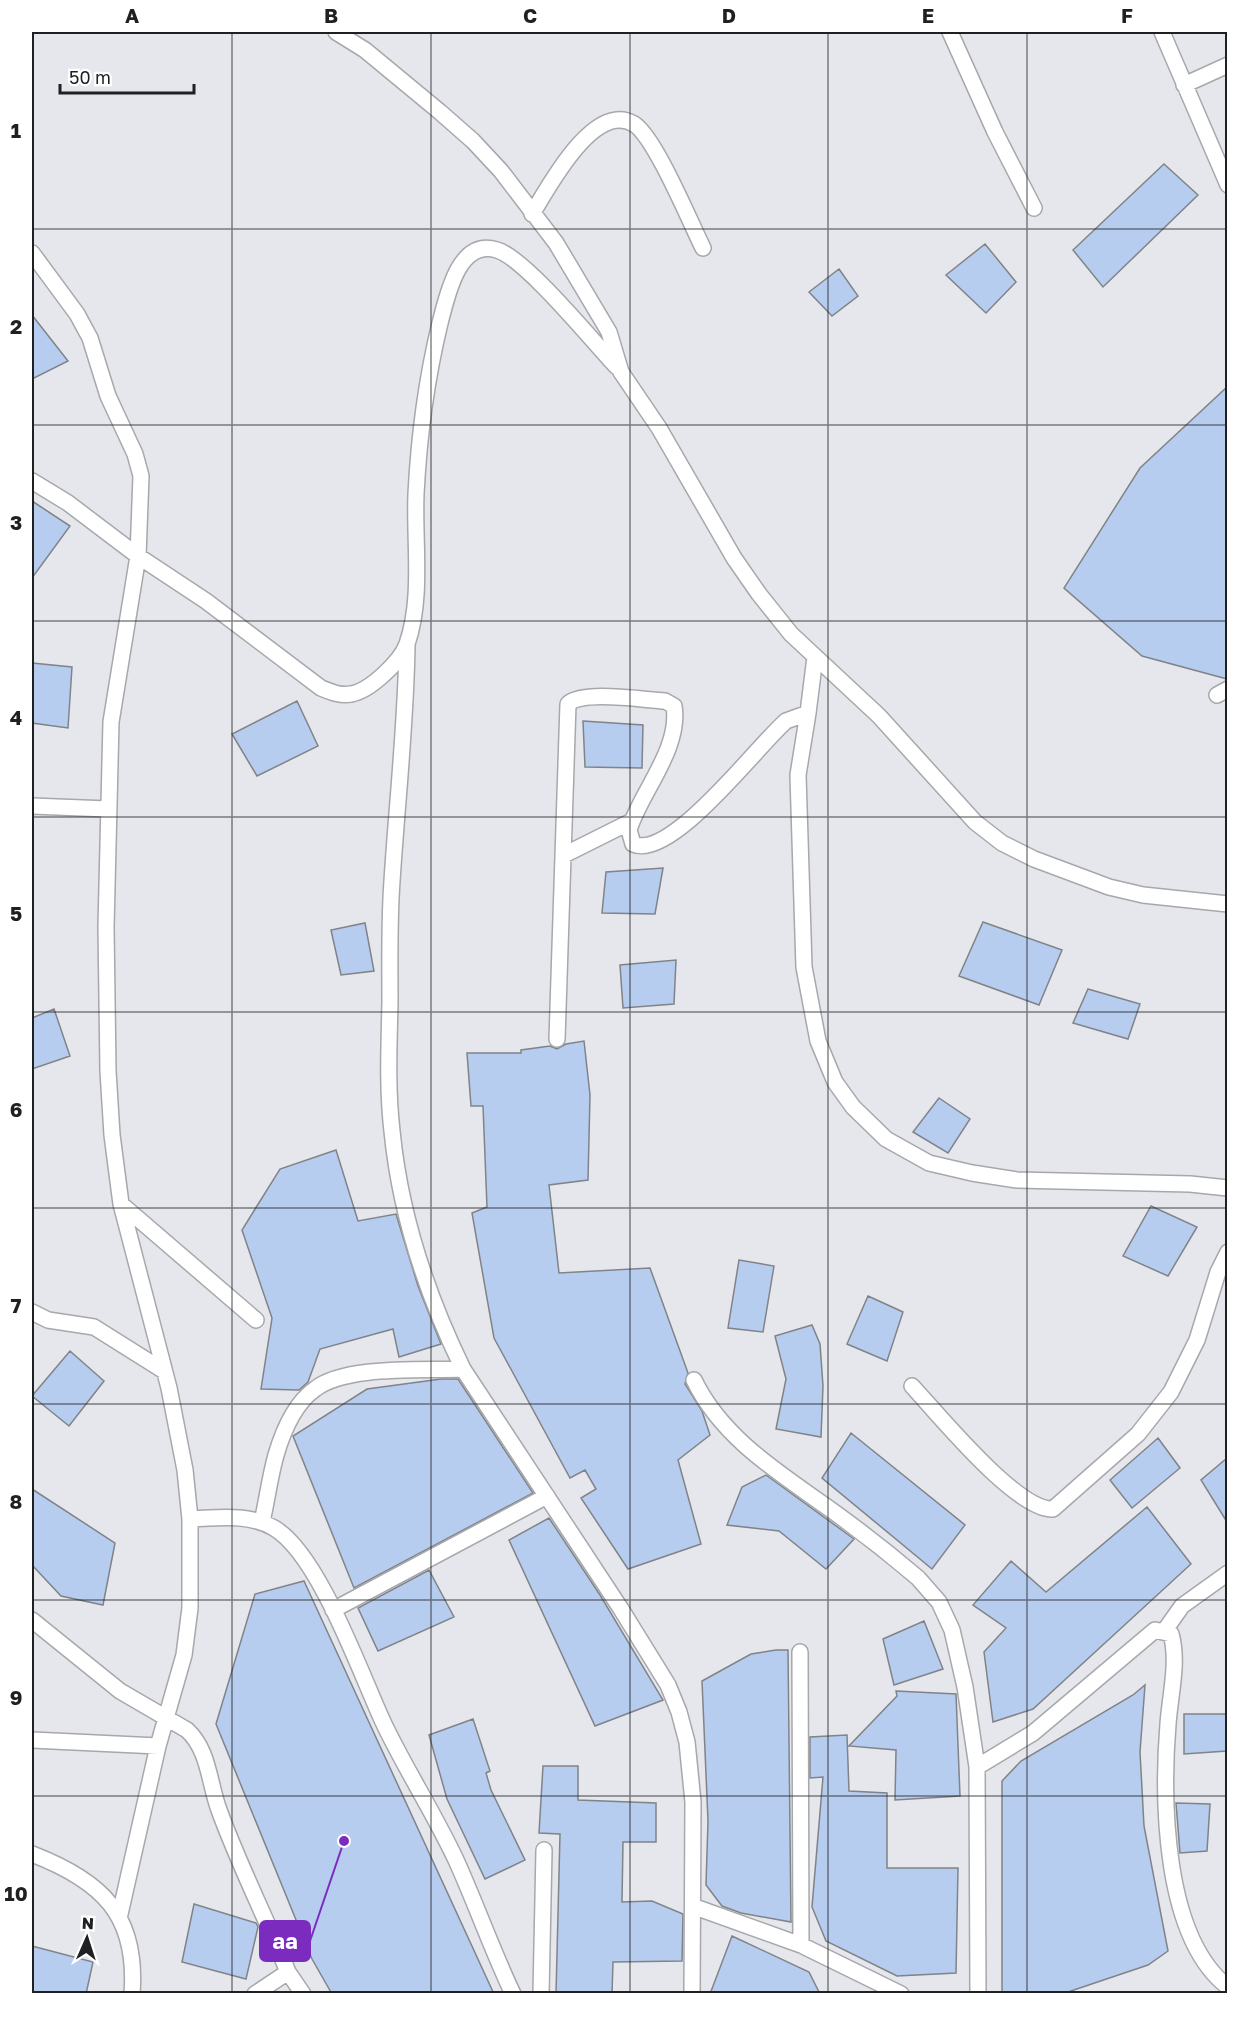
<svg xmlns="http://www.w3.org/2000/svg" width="1259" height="2025" font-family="'Golos Text',sans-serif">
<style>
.building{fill:#b6cdf0;stroke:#808387;stroke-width:1.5}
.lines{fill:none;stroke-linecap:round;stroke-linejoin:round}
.minor-casing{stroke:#a6a8ac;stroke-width:18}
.minor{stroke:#fff;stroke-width:15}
.grid{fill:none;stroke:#1f2021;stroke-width:1.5;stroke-opacity:0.55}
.leader{fill:none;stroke:#7b2cbf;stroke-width:2}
.callout-dot{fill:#7b2cbf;stroke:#fff;stroke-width:2}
.callout{fill:#7b2cbf;stroke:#7b2cbf;stroke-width:2}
.callout-label{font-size:22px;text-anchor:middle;font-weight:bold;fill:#fff}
.neatline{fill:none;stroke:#1f2021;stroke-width:2}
.grid-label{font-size:20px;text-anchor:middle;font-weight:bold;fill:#1f2021}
</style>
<rect width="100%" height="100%" fill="#e5e7ec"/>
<path class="building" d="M1164,164L1198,195L1103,287L1073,250Z
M985,244L1016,282L986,313L946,275Z
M839,269L858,296L832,316L809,292Z
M32,315L68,361L32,379Z
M1227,387V679L1142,656L1064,588L1140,468Z
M32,501L70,526L32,578Z
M32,663L72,667L68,728L32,723Z
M297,701L318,746L257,776L232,734Z
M583,721L643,725L642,768L585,767Z
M663,868L655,914L602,913L606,872Z
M983,922L1062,950L1039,1005L959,976Z
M365,923L374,971L341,975L331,930Z
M676,960L674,1004L623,1008L620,965Z
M1088,989L1140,1004L1128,1039L1073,1023Z
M54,1009L70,1056L32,1069V1018Z
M584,1041L590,1095L588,1180L549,1185L559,1273L650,1268L688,1373L685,1384L702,1411L710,1435L678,1460L701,1544L628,1569L581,1498L596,1489L585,1470L570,1478L494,1338L472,1213L487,1207L483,1106H471L467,1053H521V1050L550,1046L557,1049L566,1044Z
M939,1098L970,1119L948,1153L913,1132Z
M336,1150L358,1221L396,1214L418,1286L441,1344L399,1357L393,1329L320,1349L308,1382L299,1390L261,1389L272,1318L242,1230L280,1169Z
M1151,1206L1197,1227L1168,1276L1123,1256Z
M739,1260L774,1266L763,1332L728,1328Z
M868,1296L903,1312L887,1361L847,1344Z
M812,1325L820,1344L823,1386L821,1437L776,1429L786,1379L775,1336Z
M70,1351L104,1381L69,1426L32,1396Z
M441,1379H458L533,1493L354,1588L293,1436L367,1389Z
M851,1433L965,1525L932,1569L822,1478Z
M1158,1438L1180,1468L1132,1508L1110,1480Z
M1227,1458V1522L1201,1480Z
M766,1475L854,1539L826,1569L779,1531L727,1525L742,1487Z
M32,1489L115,1543L103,1605L61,1596L32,1565Z
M1147,1507L1191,1564L1033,1709L993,1722L984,1652L1006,1628L973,1605L1011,1561L1046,1592Z
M549,1518L600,1595L663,1700L595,1726L509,1540Z
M429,1570L454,1617L378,1651L358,1608Z
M304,1581L494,1994H332L312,1959L216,1724L255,1594Z
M924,1621L943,1669L894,1685L883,1639Z
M776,1650H788L791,1922L741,1913L722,1906L706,1885L708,1821L702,1681L751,1654Z
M1145,1685L1140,1752L1144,1826L1168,1951L1148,1965L1062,1994H1002V1781L1021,1761L1133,1695Z
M896,1691L956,1694L960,1796L895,1800L896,1750L849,1746L897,1696Z
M1184,1714H1227V1751L1184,1754Z
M473,1719L490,1771L486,1773L491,1790L525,1860L485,1879L447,1799L429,1735Z
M847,1735L849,1791L887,1793V1868H958L956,1973L897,1976L826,1941L812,1907L823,1777L810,1778V1737Z
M543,1766H578V1800L656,1803V1842H623L622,1902L652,1901L683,1914L682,1961L613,1962L612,1994H556L560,1834L539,1833Z
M1176,1803L1210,1804L1207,1851L1180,1853Z
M194,1904L256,1923L258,1927L246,1979L182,1962Z
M732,1936L809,1972L820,1994H710Z
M32,1946L93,1962L86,1994H32Z"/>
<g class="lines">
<defs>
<path id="minor" d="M336,32L365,50L440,112L473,141L501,171L556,243L609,332L621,372L659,428L734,558L759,594L791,634L879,716L975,822L1002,843L1034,859L1109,887L1143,895L1228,904
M950,32L995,132L1034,208
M1162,32L1228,185
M1184,85L1228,65
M532,214C548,188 594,100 634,124C655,137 690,222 703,248
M32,253L77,314L90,338L108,396L135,454L141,476L138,556L111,722L106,927L108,1071L112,1135L121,1204L169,1388L185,1470L190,1519V1608L184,1655L158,1746L120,1914
M32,481L68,503L138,556L206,601L321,688C331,692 340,696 351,694C370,691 401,661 407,644C423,598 414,542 416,494C419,434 426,381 440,323C447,297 458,238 497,250C525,258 594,343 617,367
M407,645C406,724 397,802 392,881C389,922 390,963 390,1003C389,1046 387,1088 392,1131C400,1213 427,1295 463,1369L621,1609L668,1685L679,1712L687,1742L693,1802L692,1994
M1217,695L1228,689
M808,713L798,775L804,967L818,1041L835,1082L853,1107L886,1139L929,1163L972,1173L1017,1180L1190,1184L1228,1188
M32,806L108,809
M564,855L632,821
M557,1039L568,704C583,690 643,700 665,701L674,706C681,749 640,793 629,830L633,844C671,861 757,746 786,721L808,713L815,657
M121,1204L256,1320
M32,1312L48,1320L94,1327L164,1371
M694,1380C723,1440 783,1475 834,1512C863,1533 891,1555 918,1578L939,1602L952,1630L965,1687L977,1767L978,1994
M912,1386C938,1414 1017,1511 1053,1509L1138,1434L1171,1392L1197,1340L1218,1272L1228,1252
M190,1519C217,1518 249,1513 274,1528C319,1554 361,1675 384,1724C406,1770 434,1813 456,1860C476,1904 492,1950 513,1994
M262,1522C267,1500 270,1476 276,1455C283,1431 294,1404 315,1389C346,1365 423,1371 463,1369
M333,1610L547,1496
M32,1620L120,1691L187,1730C209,1750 209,1783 219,1810C239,1865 266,1918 288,1972L303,1994
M1165,1630L1182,1606L1228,1573
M800,1652L801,1945
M32,1740L158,1746
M977,1767L1033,1733L1155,1630L1171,1634C1179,1662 1170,1695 1168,1724C1162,1798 1163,1937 1228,1987
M32,1854C102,1881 138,1915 132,1994
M695,1907L801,1945L901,1994
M255,1994L288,1972
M541,1994L544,1850"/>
</defs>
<use href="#minor" class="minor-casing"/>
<use href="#minor" class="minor"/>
</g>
<path class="grid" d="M232,32V1994M431,32V1994M630,32V1994M828,32V1994M1027,32V1994M32,229H1228M32,425H1228M32,621H1228M32,817H1228M32,1012H1228M32,1208H1228M32,1404H1228M32,1600H1228M32,1796H1228"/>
<path class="leader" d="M344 1841L310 1941"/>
<circle class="callout-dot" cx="344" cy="1841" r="6"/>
<rect class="callout" x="260" y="1921" width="50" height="40" rx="6"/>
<g class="callout-label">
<text x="285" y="1949">aa</text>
</g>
<rect width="1259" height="2025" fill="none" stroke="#ffffff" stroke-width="66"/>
<g transform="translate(87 1938) rotate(3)" stroke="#ffffff" stroke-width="4.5" paint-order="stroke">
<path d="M0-4.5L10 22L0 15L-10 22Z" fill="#1f2021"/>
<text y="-9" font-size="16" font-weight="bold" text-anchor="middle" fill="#1f2021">N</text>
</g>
<path d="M60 84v9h134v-9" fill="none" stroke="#1f2021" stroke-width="3"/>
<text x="69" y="84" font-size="18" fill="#1f2021" stroke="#ffffff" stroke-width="4.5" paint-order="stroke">50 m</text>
<rect x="33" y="33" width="1193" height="1959" class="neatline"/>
<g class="grid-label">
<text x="132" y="23">A</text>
<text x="331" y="23">B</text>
<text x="530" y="23">C</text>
<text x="729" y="23">D</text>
<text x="928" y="23">E</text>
<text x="1127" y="23">F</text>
<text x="16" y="138">1</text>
<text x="16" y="334">2</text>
<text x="16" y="530">3</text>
<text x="16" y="725">4</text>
<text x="16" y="921">5</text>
<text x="16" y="1117">6</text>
<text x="16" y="1313">7</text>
<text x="16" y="1509">8</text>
<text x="16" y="1705">9</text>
<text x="16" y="1901">10</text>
</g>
</svg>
